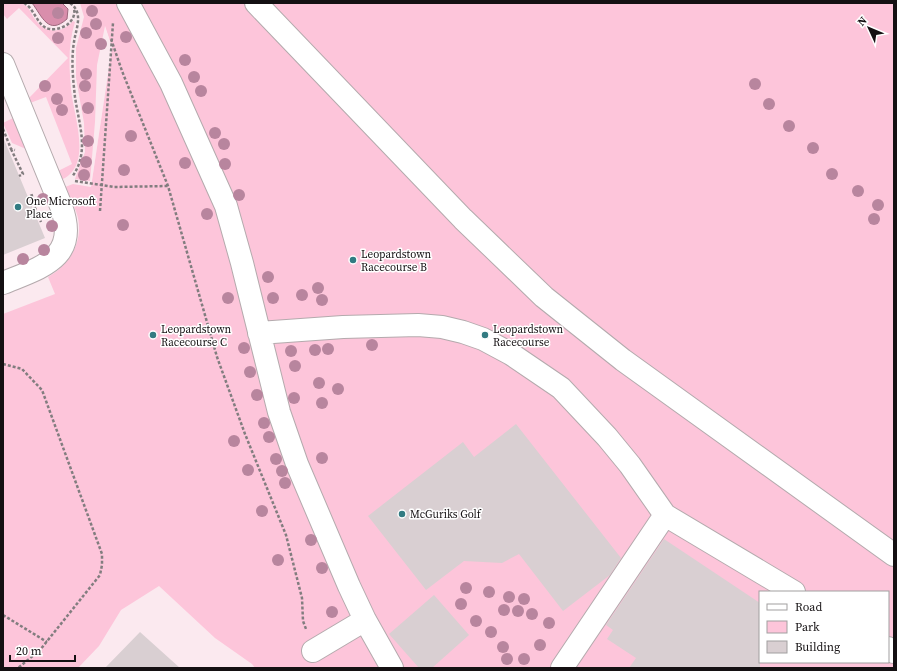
<svg xmlns="http://www.w3.org/2000/svg" width="897" height="671" font-family="'Source Serif 4',serif">
<style>
.built{fill:#fbe9ef}
.green{fill:#fdc5da;fill-rule:evenodd}
.water{fill:#d98eac;stroke:#9e687e}
.building{fill:#d9cfd2}
.lines{fill:none;stroke-linecap:round;stroke-linejoin:round}
.minor-casing{stroke:#b4aaad;stroke-width:24}
.path{stroke:#827d7f;stroke-width:2.5;stroke-dasharray:3 2;stroke-linecap:butt}
.minor{stroke:#fff;stroke-width:22}
.tree{fill:#b8859e}
.poi-dot{fill:#327b82;stroke:#fff;stroke-width:1.5}
.labels{text-anchor:middle;dominant-baseline:central;stroke-width:3;stroke-linejoin:round;paint-order:stroke}
.poi-label{font-size:11px;fill:#141012;stroke:#fff;text-anchor:start}
</style>
<rect width="100%" height="100%" fill="#fef8fa"/>
<path class="built" d="M3,3H97L112,47L91,187L258,668H3Z"/>
<path class="green" d="M3,3C10,3 19,1 25,5C29,8 31,13 34,18C44,33 61,35 73,21L75,22C68,44 69,66 71,89C73,115 94,166 61,180L58,171L72,164L46,97L30,103L29,98L68,58L19,8L7,19L3,14Z
M80,3H894V668H255L252,664L215,638L159,586L121,610L99,646L78,668H3V314L55,294L48,277C66,267 80,248 79,226C79,213 70,199 65,187L73,184L91,187L112,47L105,26L97,65L95,122L90,181L75,179L85,152L84,123L76,78V48L84,17ZM760,592H888V662H760Z
M13,118L26,149L12,143L3,123Z"/>
<path class="water" d="M32,3H62L68,9L67,19C48,36 42,16 32,3Z"/>
<path class="building" d="M3,137L45,238L3,255Z
M516,424L621,558L610,575L563,611L519,554L502,563L464,561L426,590L368,516L463,442L474,457Z
M664,539L760,603V668H629L636,658L607,639L613,630L606,625Z
M434,595L469,635L432,668H419L389,634Z
M140,632L180,668H105Z"/>
<g class="lines">
<defs>
<path id="minor" d="M128,3L171,83L226,206L242,263L279,412L297,464L349,586L365,620L392,668
M256,3L463,219L544,297L623,360L894,555
M3,64L61,206C80,258 42,267 3,283
M259,333L343,327L418,325L442,327L463,332L483,339L511,354L561,388L607,437L630,465L665,515L794,592
M888,648L894,652
M313,651L365,620
M562,668L665,515"/>
</defs>
<use href="#minor" class="minor-casing"/>
<path class="path" d="M24,3C37,10 37,32 56,29C61,28 67,26 70,22C74,18 75,13 74,8
M70,3C84,13 76,28 74,42C71,60 73,79 75,97C79,125 90,152 72,177
M111,39L122,71L168,186L217,357L245,434L286,535L302,598L303,621L306,629
M3,129L11,149L15,150
M11,149L23,174L19,176
M75,181L114,187L168,186
M33,195L30,196L41,222
M100,211L113,23
M3,364L22,369L42,390L102,554V565L100,575L40,650L18,668
M3,615L47,642"/>
<use href="#minor" class="minor"/>
</g>
<g class="tree">
<circle cx="92" cy="11" r="6"/>
<circle cx="58" cy="13" r="6"/>
<circle cx="96" cy="24" r="6"/>
<circle cx="86" cy="33" r="6"/>
<circle cx="126" cy="37" r="6"/>
<circle cx="58" cy="38" r="6"/>
<circle cx="101" cy="44" r="6"/>
<circle cx="185" cy="60" r="6"/>
<circle cx="86" cy="74" r="6"/>
<circle cx="194" cy="77" r="6"/>
<circle cx="755" cy="84" r="6"/>
<circle cx="45" cy="86" r="6"/>
<circle cx="85" cy="86" r="6"/>
<circle cx="201" cy="91" r="6"/>
<circle cx="57" cy="99" r="6"/>
<circle cx="769" cy="104" r="6"/>
<circle cx="88" cy="108" r="6"/>
<circle cx="62" cy="110" r="6"/>
<circle cx="789" cy="126" r="6"/>
<circle cx="215" cy="133" r="6"/>
<circle cx="131" cy="136" r="6"/>
<circle cx="88" cy="141" r="6"/>
<circle cx="224" cy="144" r="6"/>
<circle cx="813" cy="148" r="6"/>
<circle cx="86" cy="162" r="6"/>
<circle cx="185" cy="163" r="6"/>
<circle cx="225" cy="164" r="6"/>
<circle cx="124" cy="170" r="6"/>
<circle cx="832" cy="174" r="6"/>
<circle cx="84" cy="175" r="6"/>
<circle cx="858" cy="191" r="6"/>
<circle cx="239" cy="195" r="6"/>
<circle cx="43" cy="199" r="6"/>
<circle cx="878" cy="205" r="6"/>
<circle cx="207" cy="214" r="6"/>
<circle cx="874" cy="219" r="6"/>
<circle cx="123" cy="225" r="6"/>
<circle cx="52" cy="226" r="6"/>
<circle cx="44" cy="250" r="6"/>
<circle cx="23" cy="259" r="6"/>
<circle cx="268" cy="277" r="6"/>
<circle cx="318" cy="288" r="6"/>
<circle cx="302" cy="295" r="6"/>
<circle cx="228" cy="298" r="6"/>
<circle cx="273" cy="298" r="6"/>
<circle cx="322" cy="300" r="6"/>
<circle cx="372" cy="345" r="6"/>
<circle cx="244" cy="348" r="6"/>
<circle cx="328" cy="349" r="6"/>
<circle cx="315" cy="350" r="6"/>
<circle cx="291" cy="351" r="6"/>
<circle cx="295" cy="366" r="6"/>
<circle cx="250" cy="372" r="6"/>
<circle cx="319" cy="383" r="6"/>
<circle cx="338" cy="389" r="6"/>
<circle cx="257" cy="395" r="6"/>
<circle cx="294" cy="398" r="6"/>
<circle cx="322" cy="403" r="6"/>
<circle cx="264" cy="423" r="6"/>
<circle cx="269" cy="437" r="6"/>
<circle cx="234" cy="441" r="6"/>
<circle cx="322" cy="458" r="6"/>
<circle cx="276" cy="459" r="6"/>
<circle cx="248" cy="470" r="6"/>
<circle cx="282" cy="471" r="6"/>
<circle cx="285" cy="483" r="6"/>
<circle cx="262" cy="511" r="6"/>
<circle cx="311" cy="540" r="6"/>
<circle cx="278" cy="560" r="6"/>
<circle cx="322" cy="568" r="6"/>
<circle cx="466" cy="588" r="6"/>
<circle cx="489" cy="592" r="6"/>
<circle cx="509" cy="597" r="6"/>
<circle cx="524" cy="599" r="6"/>
<circle cx="461" cy="604" r="6"/>
<circle cx="504" cy="610" r="6"/>
<circle cx="518" cy="611" r="6"/>
<circle cx="332" cy="612" r="6"/>
<circle cx="532" cy="614" r="6"/>
<circle cx="476" cy="621" r="6"/>
<circle cx="549" cy="623" r="6"/>
<circle cx="491" cy="632" r="6"/>
<circle cx="540" cy="645" r="6"/>
<circle cx="503" cy="647" r="6"/>
<circle cx="507" cy="659" r="6"/>
<circle cx="524" cy="659" r="6"/>
</g>
<g class="poi-dot">
<circle cx="18" cy="207" r="4"/>
<circle cx="353" cy="260" r="4"/>
<circle cx="153" cy="335" r="4"/>
<circle cx="485" cy="335" r="4"/>
<circle cx="402" cy="514" r="4"/>
</g>
<g class="labels">
<g class="poi-label">
<text x="26" y="201">One Microsoft<tspan x="26" dy="13">Place</tspan></text>
<text x="361" y="254">Leopardstown<tspan x="361" dy="13">Racecourse B</tspan></text>
<text x="161" y="329">Leopardstown<tspan x="161" dy="13">Racecourse C</tspan></text>
<text x="493" y="329">Leopardstown<tspan x="493" dy="13">Racecourse</tspan></text>
<text x="410" y="514">McGuriks Golf</text>
</g>
</g>
<rect width="897" height="671" fill="none" stroke="#141012" stroke-width="8"/>
<rect x="759" y="591" width="130" height="72" fill="#ffffff" stroke="#a19fa0"/>
<rect x="767" y="604" width="20" height="6" fill="#ffffff" stroke="#a19fa0"/>
<text x="795" y="611" font-size="12" fill="#141012">Road</text>
<rect x="767" y="621" width="20" height="12" fill="#fdc5da" stroke="#a19fa0"/>
<text x="795" y="631" font-size="12" fill="#141012">Park</text>
<rect x="767" y="641" width="20" height="12" fill="#d9cfd2" stroke="#a19fa0"/>
<text x="795" y="651" font-size="12" fill="#141012">Building</text>
<g transform="translate(869 28) rotate(314)" stroke="#ffffff" stroke-width="3" paint-order="stroke">
<path d="M0-3L7 15L0 10L-7 15Z" fill="#141012"/>
<text y="-6" font-size="11" font-weight="bold" text-anchor="middle" fill="#141012">N</text>
</g>
<path d="M10 655v6h65v-6" fill="none" stroke="#141012" stroke-width="2"/>
<text x="16" y="655" font-size="12" fill="#141012" stroke="#ffffff" stroke-width="3" paint-order="stroke">20 m</text>
</svg>
